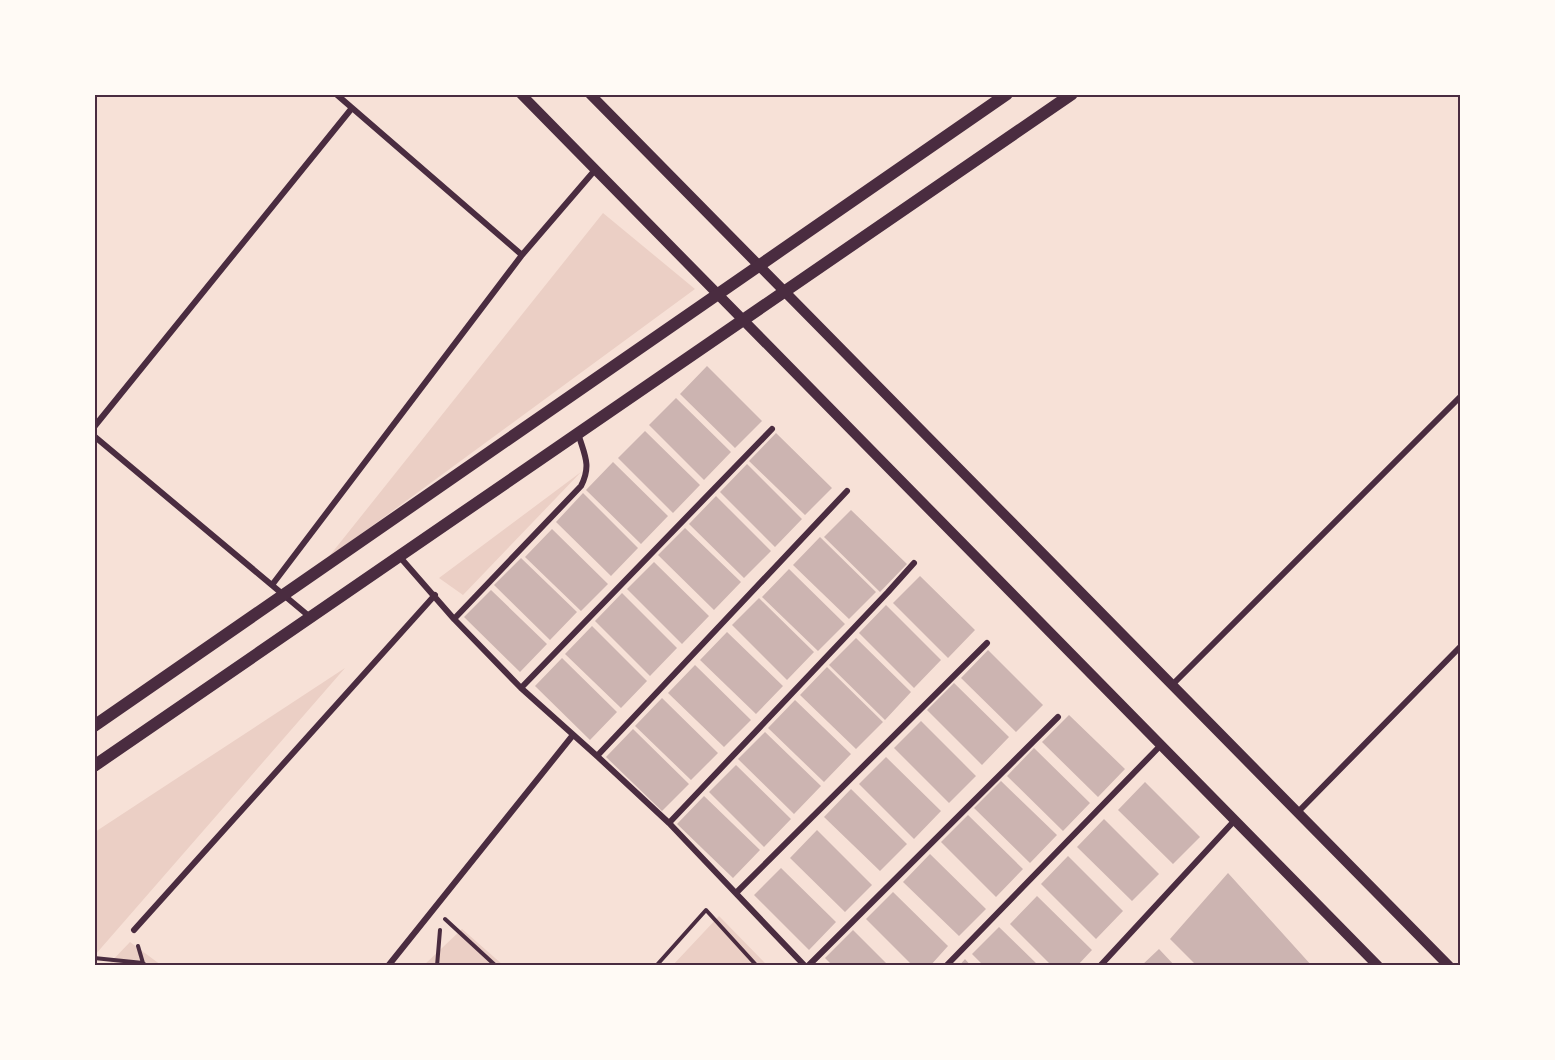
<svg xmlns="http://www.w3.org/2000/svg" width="1555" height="1060" font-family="Lato,sans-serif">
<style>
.green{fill:#ebcfc5}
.building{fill:#ccb4b1}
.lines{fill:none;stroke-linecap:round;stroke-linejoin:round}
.path{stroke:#4a2c40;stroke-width:4}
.minor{stroke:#4a2c40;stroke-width:6}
.tertiary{stroke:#4a2c40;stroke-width:10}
.secondary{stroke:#4a2c40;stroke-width:12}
.neatline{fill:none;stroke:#4a2c40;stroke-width:2}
</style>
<rect width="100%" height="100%" fill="#f7e1d7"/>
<path class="green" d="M603,213L695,289L327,559Z
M581,472L463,595L439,578Z
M345,668L95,955V832Z
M719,916L767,965L672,966Z
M462,929L503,965L423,966Z
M130,942L161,965L107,966Z"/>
<path class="building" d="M707,366L762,421L735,448L680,394Z
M676,398L731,452L704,480L649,425Z
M645,431L700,485L673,513L618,458Z
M776,433L832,488L805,515L749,461Z
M613,462L668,516L641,544L586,490Z
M747,464L802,519L775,547L720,492Z
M583,493L638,548L611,576L556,522Z
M716,496L771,551L744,578L689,524Z
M851,510L907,564L880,592L824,537Z
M685,528L741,582L714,610L658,555Z
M552,529L608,584L581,611L525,557Z
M820,537L876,592L849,619L793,565Z
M521,558L577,612L550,640L494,585Z
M654,562L709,616L682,644L627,589Z
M789,569L845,624L818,651L762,597Z
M920,576L975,630L948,658L893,603Z
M491,590L547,644L520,672L464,617Z
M622,593L677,648L650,676L595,621Z
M759,598L814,652L787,680L732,625Z
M886,605L941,660L914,688L859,633Z
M592,626L647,681L621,708L565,654Z
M727,632L783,686L756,714L700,660Z
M856,638L911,692L885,720L829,665Z
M988,650L1043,705L1016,732L961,678Z
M562,658L617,712L590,740L535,686Z
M695,665L751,720L724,747L668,693Z
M827,667L883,722L856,749L800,695Z
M954,683L1009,737L982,765L927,710Z
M662,698L718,753L691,780L635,726Z
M795,700L851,754L824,782L768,728Z
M1069,715L1125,769L1098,797L1042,742Z
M921,721L976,776L949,803L894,748Z
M633,729L689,784L662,811L606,757Z
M765,732L821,786L794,814L738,759Z
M1034,748L1090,803L1063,831L1007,776Z
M886,757L941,811L914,839L859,784Z
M736,765L791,819L764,847L709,792Z
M1001,781L1057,835L1030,863L974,808Z
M1145,782L1200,837L1173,864L1118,810Z
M851,789L907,844L880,871L824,817Z
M704,796L760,850L733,878L677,824Z
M968,815L1023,869L996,897L941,842Z
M1104,819L1159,874L1132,901L1077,847Z
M817,830L872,885L845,912L790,858Z
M930,854L986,909L959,936L903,882Z
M1068,856L1123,911L1096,939L1041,884Z
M781,868L836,922L809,950L754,895Z
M1228,873L1312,966H1197L1170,939Z
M893,892L948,946L930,966H913L866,919Z
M1037,896L1092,950L1077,966H1052L1010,924Z
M999,927L1039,966H984L972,954Z
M853,930L889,966H833L825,958Z
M1159,949L1175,966H1141Z
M965,959L971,966H959Z"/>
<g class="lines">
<path class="path" d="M445,919L496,966
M138,946L143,963L146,966
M94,958L143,963
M437,966L440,930
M656,966L706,910L757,966"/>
<path class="minor" d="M336,94L522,255
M94,427L352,108
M94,436L310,617
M399,556L454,619L521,688L597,756L669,823L805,966
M272,585L522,255L595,170
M454,619L581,486C592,465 584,454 578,433
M1172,685L1460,397
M521,688L772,429
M597,756L847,491
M1298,812L1460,647
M669,823L888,592L914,563
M736,893L987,643
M134,930L435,595
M388,966L573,735
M808,966L1058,717
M946,966L1161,745
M1100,966L1235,820"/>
<path class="tertiary" d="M521,94L1378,966
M590,94L1449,966"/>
<path class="secondary" d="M94,726L1007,94
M94,766L1072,94"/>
</g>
<rect width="1555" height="1060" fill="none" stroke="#fffaf5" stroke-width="192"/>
<rect x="96" y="96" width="1363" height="868" class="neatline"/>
</svg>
